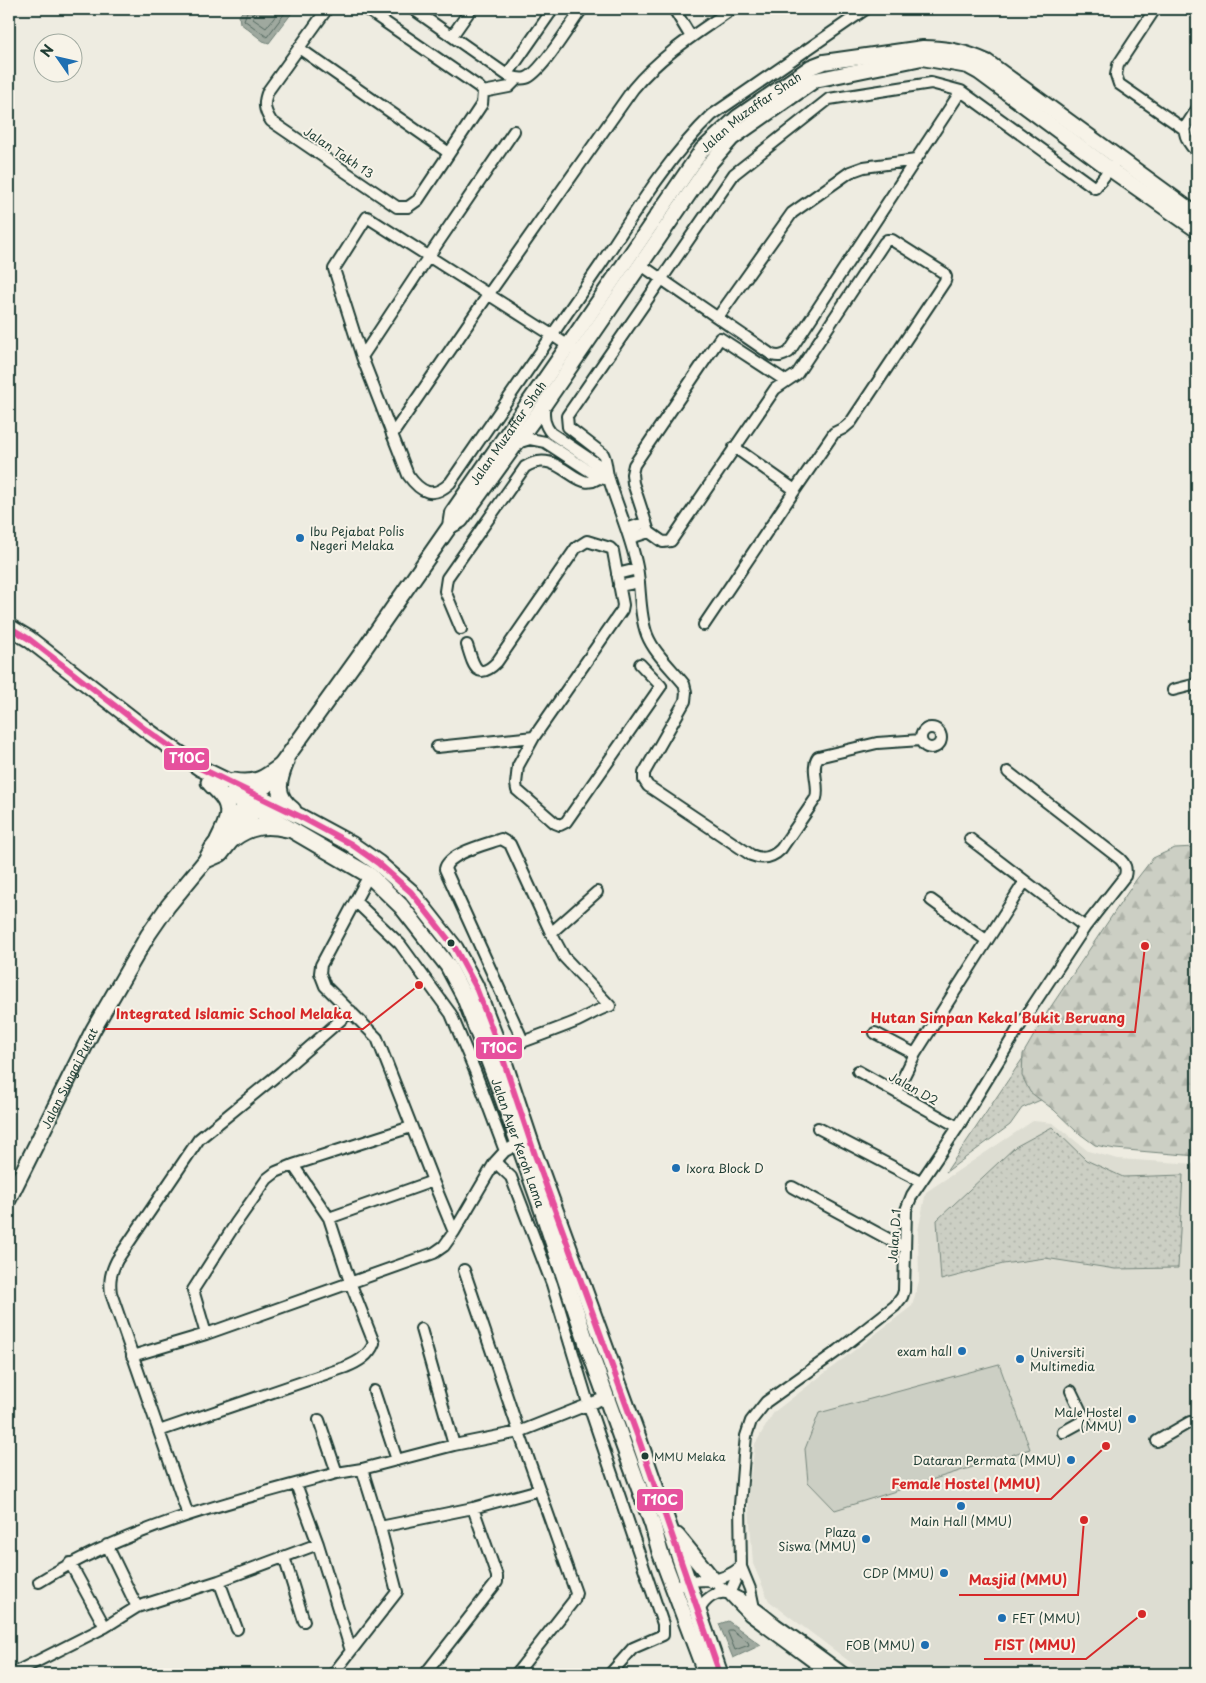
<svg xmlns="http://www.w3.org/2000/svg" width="1206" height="1683" font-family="'Playpen Sans',sans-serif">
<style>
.built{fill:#ddddd2}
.grass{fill:url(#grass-dots);stroke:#76867c}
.forest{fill:url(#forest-firs);stroke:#76867c}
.garden{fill:#cccfc4;stroke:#76867c}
.water{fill:#9fa99f;stroke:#6c7e74}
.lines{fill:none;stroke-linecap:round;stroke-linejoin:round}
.shore{stroke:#52685f;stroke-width:1}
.street-casing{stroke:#1f3d34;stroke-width:14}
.secondary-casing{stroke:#1f3d34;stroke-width:18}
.primary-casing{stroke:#1f3d34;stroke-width:19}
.street{stroke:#f7f3e8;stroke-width:10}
.secondary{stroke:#f7f3e8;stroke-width:14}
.primary{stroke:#f7f3e8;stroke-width:15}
.bus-1-casing{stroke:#f7f3e8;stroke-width:10}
.bus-1{stroke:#e6509d;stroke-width:6}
.poi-dot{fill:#1f6fb2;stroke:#f7f3e8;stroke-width:2}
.bus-dot{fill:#1f3d34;stroke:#f7f3e8;stroke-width:2}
.labels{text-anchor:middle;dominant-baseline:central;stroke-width:4;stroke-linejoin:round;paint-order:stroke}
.bus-label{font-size:11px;fill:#1f3d34;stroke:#f7f3e8;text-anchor:start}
.street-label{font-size:12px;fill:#1f3d34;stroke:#f7f3e8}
.poi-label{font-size:12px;fill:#1f3d34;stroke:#f7f3e8;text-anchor:end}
.leader{fill:none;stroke:#d62828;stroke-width:2}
.callout-dot{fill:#d62828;stroke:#f7f3e8;stroke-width:2}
.callout-label{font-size:14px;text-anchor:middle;font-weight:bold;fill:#d62828;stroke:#f7f3e8;stroke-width:4;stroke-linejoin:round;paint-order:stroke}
.line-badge{stroke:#f7f3e8;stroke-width:2}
.badge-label{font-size:14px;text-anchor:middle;font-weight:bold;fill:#fff}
</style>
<defs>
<pattern id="grass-dots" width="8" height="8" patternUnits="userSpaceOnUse" patternTransform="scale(1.25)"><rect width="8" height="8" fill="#cccfc4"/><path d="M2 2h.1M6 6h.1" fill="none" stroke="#afb3a9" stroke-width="1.8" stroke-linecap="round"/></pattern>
<pattern id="forest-firs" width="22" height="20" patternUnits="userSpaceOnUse" patternTransform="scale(1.25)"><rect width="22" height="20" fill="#cccfc4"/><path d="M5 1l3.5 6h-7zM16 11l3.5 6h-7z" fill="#afb3a9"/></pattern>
</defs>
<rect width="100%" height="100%" fill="#eeece1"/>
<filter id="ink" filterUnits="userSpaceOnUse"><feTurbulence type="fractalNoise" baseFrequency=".02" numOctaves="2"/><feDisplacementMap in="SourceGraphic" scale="10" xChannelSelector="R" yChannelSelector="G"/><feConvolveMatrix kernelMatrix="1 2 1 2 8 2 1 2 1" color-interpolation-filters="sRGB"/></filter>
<g filter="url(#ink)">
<path class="built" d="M1033,1121L1053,1123L1088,1151L1118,1159L1197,1164V1674H866L769,1601L753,1564L748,1494L755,1444L774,1412L912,1306L919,1281L918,1231L926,1192Z"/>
<path class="grass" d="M1048,1021L1043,1099L1022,1108L1010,1125L946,1172Z
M1052,1127L1086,1160L1123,1177L1183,1175L1178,1268L1115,1269L1045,1258L1003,1264L941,1280L937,1220L1015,1147Z"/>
<path class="forest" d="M1195,847L1197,849V1156L1115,1149L1095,1145L1076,1131L1054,1110L1030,1092L1022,1076L1023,1054L1048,1011L1136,880L1153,858L1175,848Z"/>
<path class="garden" d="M999,1364L1030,1449L835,1510L808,1482L805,1449L819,1413Z"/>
<path class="water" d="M244,9H295L269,43L263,41L240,23L239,16Z
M728,1621L761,1645L733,1658L719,1624Z"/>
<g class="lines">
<path class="shore" d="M248,9L244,20L267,37L288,9
M254,9L253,19L266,28L281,9
M729,1630H732L748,1642L749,1645L735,1650L728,1633Z"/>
<defs>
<path id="street" d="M327,9L268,91C263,103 264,110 271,121L397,207H408L418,200L482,104L483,92L479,87L366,9
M413,9L507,75C513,77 519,80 526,78C541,74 571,23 582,9
M674,9L691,37
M1155,9L1118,65L1116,75L1119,84L1184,129C1186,139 1189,145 1197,152
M452,36L471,9
M299,48L449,153
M507,75L553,9
M483,92L509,87L517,79
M1184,129L1197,109
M641,265L772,355C779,357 783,356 789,352L961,91
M718,317L792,213L850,172L864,167L916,160
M573,349L552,335L367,217L334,269L362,357L408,475C421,493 433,499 450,483C500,410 551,337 601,264C634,214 669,156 712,115L866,9
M362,357L429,256L514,131
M786,381L720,338L634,465L632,474L633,483L649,532L663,542L671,541L775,389L797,374L884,243L887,240H892L944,273L946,277L945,281L851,422L844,428L834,433L795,490
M544,405C544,417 543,423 551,433L606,470
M392,435L488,295L633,89C660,56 697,33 732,9
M517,443L530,439L545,442L600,478L605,479
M627,529L646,522
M630,538L649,532
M617,574L637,569
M619,586L639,582
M704,625L795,490L734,447
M461,629L445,591L447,578L525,467C563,443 579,507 606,470
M467,645C473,663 476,683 497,662L576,548L587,541L610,548L613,551L623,605L622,610L534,737L518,766L516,784L517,790L555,823L560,825L566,822L661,686L640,664
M1173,690L1197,684
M921 738a10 10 0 1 1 20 0a10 10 0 1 1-20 0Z
M921,740L877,743L818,757C810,768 820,785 816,798L781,849C772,858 763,860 751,855L648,786L644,780V773L685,701L686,692L684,684C672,669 654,653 647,635C639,614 641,589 637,567C631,536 618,509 609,479C606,471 607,461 603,454L568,427L567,416L734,174L829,99L931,83L961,91L1095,188L1113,165
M437,747L534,737
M970,839L1085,927
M369,875L321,965L320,973L325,986L377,1038L433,1181L454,1232
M931,900L986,940
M355,901L400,944L451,1014L475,1071L505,1151
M551,933L597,892
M875,1033L915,1054
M523,1041L445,869C448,853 487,844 501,839L510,844L551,933L564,957L610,1006
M500,1050C525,1041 550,1032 575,1022C585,1018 600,1008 610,1006
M858,1071L958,1127
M896,1092L915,1054L1025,881
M818,1128L920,1181
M495,1162L511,1177L552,1284L588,1403L663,1624V1635L633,1648L610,1674
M792,1187L905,1248
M329,1218L433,1181
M464,1270L519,1432L576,1593L574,1600L516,1674
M421,1329L454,1445
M206,1334L193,1290L236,1223L267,1179L276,1172L293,1165L411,1127
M132,1356L206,1334L434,1253L444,1246L454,1232L495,1162L505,1151L518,1144
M374,1391L397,1460
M319,1420L337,1473
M159,1431L346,1367C358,1362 369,1356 374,1343L350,1282L329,1218L293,1165
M1063,1432L1085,1420L1071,1391
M1157,1441L1190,1422
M296,1484L318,1544L351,1651
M188,1515L111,1293C109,1280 111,1272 117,1260L199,1139L281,1072L351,1011
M380,1527L473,1508L539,1490
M107,1545L137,1607
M284,1557L304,1621
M70,1563L105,1627
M713,1580L729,1594L749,1615L829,1674
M219,1581L237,1629
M39,1582C129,1526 235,1500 337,1473L362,1469L454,1445L519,1432L607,1397
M682,1584C691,1579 701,1581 711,1580C723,1579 732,1574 741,1567L750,1589L754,1608
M729,1594L741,1567L740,1505L744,1456L746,1436L751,1421L766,1402L839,1350L895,1306L902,1297L904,1291L906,1210L912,1195L958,1127L1024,1019L1085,927L1125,876C1127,868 1125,864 1120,859L1008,772
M699,1611C704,1600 716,1589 730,1594C747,1600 762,1613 776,1624C799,1640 822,1657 845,1674
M12,1674L105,1627L137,1607L219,1581L318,1544
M333,1674L397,1592L380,1527L362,1469
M425,1674L497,1582V1576L473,1508"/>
<g id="secondary">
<path d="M450,526L461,520L544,405L711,162L732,138L815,80L922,58L968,66L979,72L1110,169L1197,230"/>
<path d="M205,861L221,854L263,800"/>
<path id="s1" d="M9,1199L93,1030L148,935L168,906L205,861L212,848L254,794L266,786L358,658L450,526L452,513L568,346L702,150L738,117L811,67L824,62L923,48C944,48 968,53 987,62L1197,215"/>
</g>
<g id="primary">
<path d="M9,627L29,639L145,729L200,768L301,817L351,844L378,863L411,892L455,948L475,985L500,1050L535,1155L639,1440L720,1674"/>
<path d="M286,762C278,782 274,795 293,810"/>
<path d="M234,781C256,785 265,778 282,765"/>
<path d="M209,782C213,787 217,790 221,795C234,810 226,824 218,840"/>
<path id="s2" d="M232,795L369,875L401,906L448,966L464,996L497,1082L542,1209L587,1344L653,1526L660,1552L706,1674"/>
<path d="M233,839C250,826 266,824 287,829"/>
<path d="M677,1536L713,1580"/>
</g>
</defs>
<use href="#street" class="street-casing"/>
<use href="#secondary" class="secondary-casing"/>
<use href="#primary" class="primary-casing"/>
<use href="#street" class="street"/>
<use href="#secondary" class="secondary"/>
<use href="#primary" class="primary"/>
<defs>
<path id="bus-1" d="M9,627L29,639L145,729L200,768L301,817L351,844L378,863L411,892L455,948L475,985L500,1050L535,1155L639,1440L720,1674"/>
</defs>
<use href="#bus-1" class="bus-1-casing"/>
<use href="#bus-1" class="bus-1"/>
</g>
</g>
<g class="poi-dot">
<circle cx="300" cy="538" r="5"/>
<circle cx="676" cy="1168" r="5"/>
<circle cx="962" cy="1351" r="5"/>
<circle cx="1020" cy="1359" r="5"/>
<circle cx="1132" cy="1419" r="5"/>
<circle cx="1071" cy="1460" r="5"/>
<circle cx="961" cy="1506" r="5"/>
<circle cx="866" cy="1539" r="5"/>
<circle cx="944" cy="1573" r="5"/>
<circle cx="1002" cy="1618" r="5"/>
<circle cx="925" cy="1645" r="5"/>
</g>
<g class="bus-dot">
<circle cx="451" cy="943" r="4.5"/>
<circle cx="645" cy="1456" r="4.5"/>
</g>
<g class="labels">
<g class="bus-label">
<text x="654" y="1456">MMU Melaka</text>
</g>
<g class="street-label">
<text stroke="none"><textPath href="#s1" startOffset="1324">Jalan Muzaffar Shah</textPath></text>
<text transform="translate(339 152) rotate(34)">Jalan Takh 13</text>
<text stroke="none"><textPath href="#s1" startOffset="919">Jalan Muzaffar Shah</textPath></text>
<text stroke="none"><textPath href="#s1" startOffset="135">Jalan Sungai Putat</textPath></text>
<text transform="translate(914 1088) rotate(29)">Jalan D2</text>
<text stroke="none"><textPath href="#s2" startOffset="470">Jalan Ayer Keroh Lama</textPath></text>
<text transform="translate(894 1236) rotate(-86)">Jalan D 1</text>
</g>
<g class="poi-label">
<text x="310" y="531" text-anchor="start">Ibu Pejabat Polis<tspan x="310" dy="14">Negeri Melaka</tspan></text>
<text x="686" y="1168" text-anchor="start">Ixora Block D</text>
<text x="952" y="1351">exam hall</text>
<text x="1030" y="1352" text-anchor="start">Universiti<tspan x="1030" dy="14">Multimedia</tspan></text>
<text x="1122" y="1412">Male Hostel<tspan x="1122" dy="14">(MMU)</tspan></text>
<text x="1061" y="1460">Dataran Permata (MMU)</text>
<text x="961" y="1521" text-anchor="middle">Main Hall (MMU)</text>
<text x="856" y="1532">Plaza<tspan x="856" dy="14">Siswa (MMU)</tspan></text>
<text x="934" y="1573">CDP (MMU)</text>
<text x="1012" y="1618" text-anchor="start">FET (MMU)</text>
<text x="915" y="1645">FOB (MMU)</text>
</g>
</g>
<path class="leader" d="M419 985L363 1029H105M1145 946L1135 1032H861M1106 1446L1051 1499H881M1084 1520L1078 1595H959M1142 1614L1086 1659H984"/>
<g class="callout-dot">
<circle cx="419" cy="985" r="5"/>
<circle cx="1145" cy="946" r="5"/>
<circle cx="1106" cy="1446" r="5"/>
<circle cx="1084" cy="1520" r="5"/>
<circle cx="1142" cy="1614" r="5"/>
</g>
<g class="callout-label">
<text x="234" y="1019">Integrated Islamic School Melaka</text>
<text x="998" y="1023">Hutan Simpan Kekal Bukit Beruang</text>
<text x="966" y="1489">Female Hostel (MMU)</text>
<text x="1018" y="1585">Masjid (MMU)</text>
<text x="1035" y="1650">FIST (MMU)</text>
</g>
<g class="line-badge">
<rect x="163" y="747" width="47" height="24" rx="5" fill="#e6509d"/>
<rect x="475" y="1036" width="48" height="24" rx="5" fill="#e6509d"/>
<rect x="636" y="1488" width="48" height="24" rx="5" fill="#e6509d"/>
</g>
<g class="badge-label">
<text x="187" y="763">T10C</text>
<text x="499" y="1053">T10C</text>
<text x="660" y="1505">T10C</text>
</g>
<rect width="1206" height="1683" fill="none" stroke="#f7f3e8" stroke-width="30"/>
<rect x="15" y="15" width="1176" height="1653" fill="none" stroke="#1f3d34" stroke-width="2" filter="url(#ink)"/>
<g transform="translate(58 58) rotate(304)"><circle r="24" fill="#f7f3e8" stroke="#a1aaa0"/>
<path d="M0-4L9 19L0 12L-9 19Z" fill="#1f6fb2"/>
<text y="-8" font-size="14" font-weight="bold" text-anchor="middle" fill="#1f3d34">N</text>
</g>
</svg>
